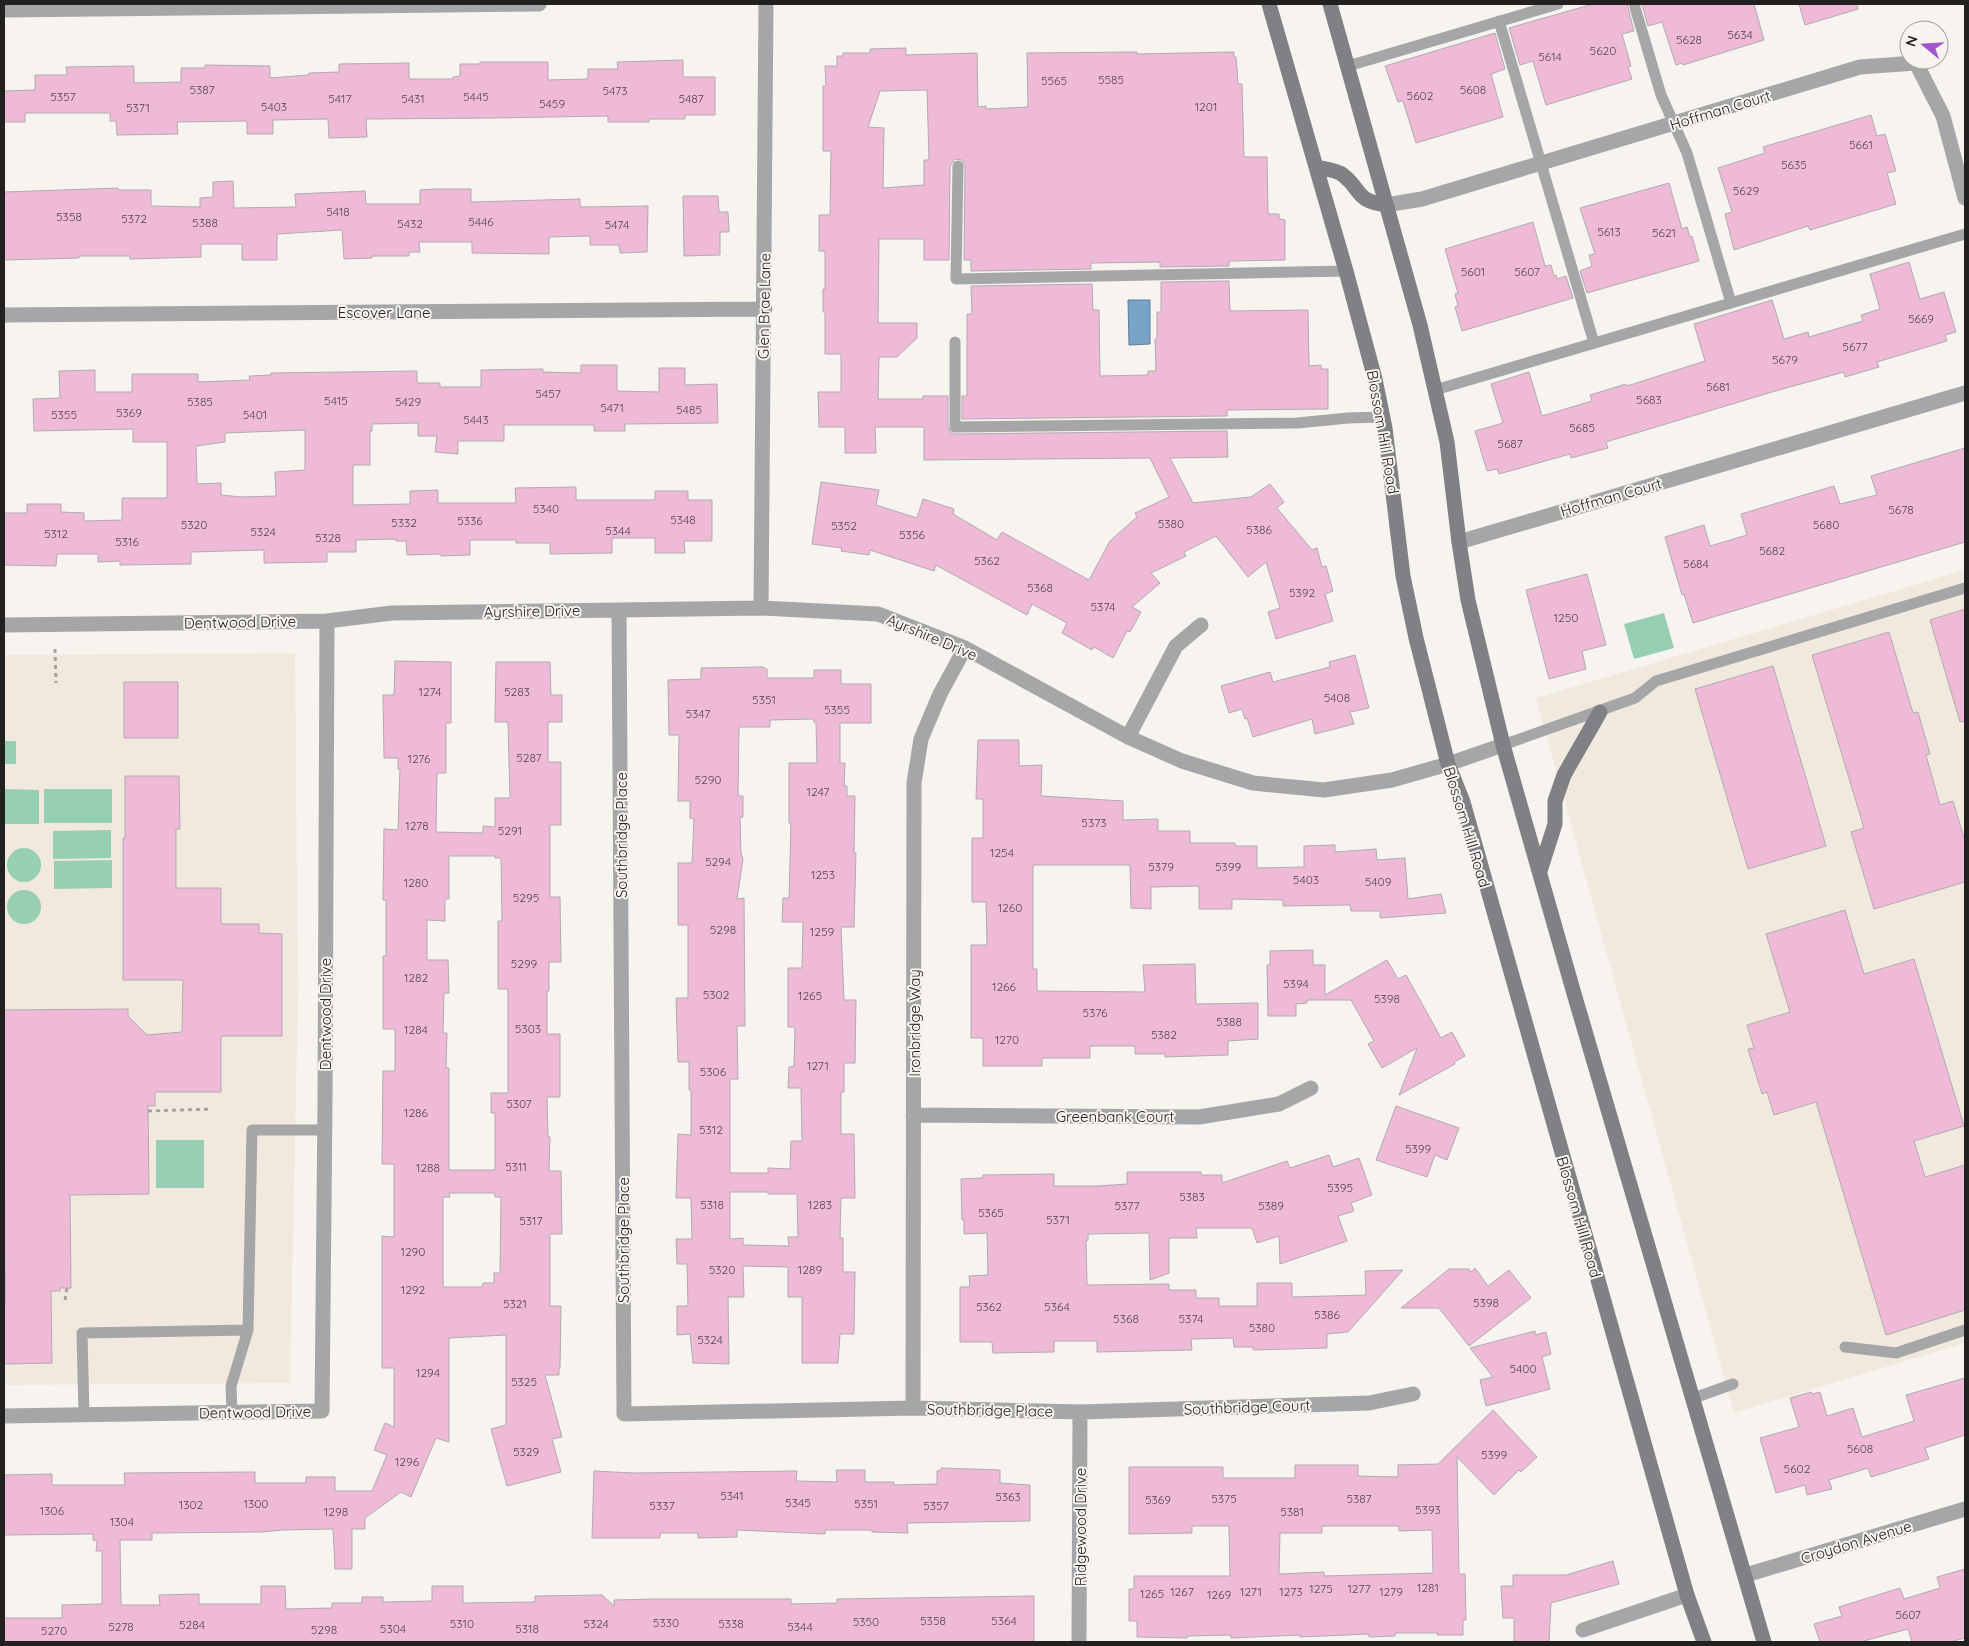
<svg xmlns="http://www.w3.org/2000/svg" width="1969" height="1646" font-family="Quicksand,sans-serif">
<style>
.built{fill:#f2e9de}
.green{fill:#96cfb4}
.water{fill:#79a4ca;stroke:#5f7d97}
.building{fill:#efbad8;stroke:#b0abae;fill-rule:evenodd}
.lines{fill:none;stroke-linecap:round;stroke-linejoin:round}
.path{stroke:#a4a19e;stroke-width:3;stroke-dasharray:4 4;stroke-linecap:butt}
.lane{stroke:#a5a6a8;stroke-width:11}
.street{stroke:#a5a6a8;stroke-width:15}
.secondary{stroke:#7f8184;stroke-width:15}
.labels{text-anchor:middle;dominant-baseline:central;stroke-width:4;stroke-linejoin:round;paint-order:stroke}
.number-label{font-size:12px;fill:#56474e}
.street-label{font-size:15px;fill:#232120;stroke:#f7f3ef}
</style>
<rect width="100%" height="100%" fill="#f7f3ef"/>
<path class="built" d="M1965,570V1343L1734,1413L1536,698Z
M295,653L298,996L290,1383L4,1385V655Z"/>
<path class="green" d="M1664,613L1674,648L1634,659L1624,624Z
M4,741H16V764H4Z
M4,789L39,790V824H4Z
M44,789H112V823H44Z
M111,830V858L53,859V831Z
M7 865a17 17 0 1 1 34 0a17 17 0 1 1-34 0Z
M112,860V888L54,889V861Z
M7 907a17 17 0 1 1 34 0a17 17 0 1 1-34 0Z
M156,1140H204V1188H156Z"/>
<path class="water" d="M1128,300H1150V344L1129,345Z"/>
<path class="building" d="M1593,4H1627L1634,31L1622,34L1631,66L1628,67L1632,79L1546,105L1533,61L1520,65L1509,28Z
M1642,4H1754L1764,40L1683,65L1682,63L1676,65L1662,22L1648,26Z
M1799,4H1857L1858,9L1805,25Z
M1495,33L1505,69L1491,74L1503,117L1416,143L1403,101L1398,102L1385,66Z
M906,48V55L977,53L978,107L986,106V109L1028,107L1027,53L1137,52V54L1234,52V57H1236L1238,84H1242L1244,157H1267L1268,214H1279V219L1285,220V260L1229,261V266L1160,267V262L1091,263V269L971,271V260H964L965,166L962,160L955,159L950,166L949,260H924V239H879L878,323H917V338L897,357H879L878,399H923V396H948V427L951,433L955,434L1227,431L1228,457L1170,458L1193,503L1251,497L1270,484L1284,502L1277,508L1312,550L1317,548L1322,567L1326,566L1333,591L1325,594L1333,621L1276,639L1268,612L1280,608L1266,562L1248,577L1216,536L1184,552L1186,556L1151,573L1160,583L1132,607L1141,612L1130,632L1127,631L1113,658L1094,647L1092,650L1062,633L1067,623L1032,604L1027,615L936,565L934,571L870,550L869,555L841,551L842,548L812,544L821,482L879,490L876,505L917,518L923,499L954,509L953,514L997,540L1002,532L1089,580L1110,541L1137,517L1135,513L1169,497L1150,458L924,460V427H875L876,453H845V427H819L818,392H841V354H825V312H823V289H825V251H819V215H830L831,151H823V86H826L825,66H837V56H843V53H870V49ZM927,90L929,160H924V185L883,188L884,128L868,127L880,91Z
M683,60V77H715V115H685V119H649V122H608V116L496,118L366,119L367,137L329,138L328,119L273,120V134H247V121L177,122L178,134L117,135L116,121H110V113H25V122H4V91L35,90V75H67L66,67L134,66V83L181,82V68H205V65L270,66V78L309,75V73L339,72V64L409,63V79H453V77L460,76V64H480V62H548V80L588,79V69H618L617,62Z
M1871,115L1877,136L1885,134L1896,171L1887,173L1896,204L1810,230L1808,226L1734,250L1725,214L1732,212L1718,168L1765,153L1763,147Z
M233,181L234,208L296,207L295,194L365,191L366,204H420V190L436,189H471V202L580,199V207L648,206L647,252L620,253L619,245H590V236L549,237V254L472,253V242H419L420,252H409V256H372V258L344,259L342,230L277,234V260H242V244H201V257L130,259V256H79V258L4,260V192L118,188V190H151V206L200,207V198L213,197V182Z
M1669,183L1682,229L1687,227L1690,237L1692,236L1699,261L1587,293L1580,271L1592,266L1589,255L1595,254L1580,208Z
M683,196H718L719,212H728L729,232H720V255L684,256Z
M1533,222L1545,266L1551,265L1554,276L1556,275L1557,279L1566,276L1573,298L1462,331L1455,307L1458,306L1455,294L1458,293L1445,249Z
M1909,262L1920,299L1944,292L1956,332L1945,335L1947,341L1877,362L1879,367L1845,377L1844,372L1772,392L1606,442L1608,448L1571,458L1570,454L1499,474L1497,469L1487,471L1475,431L1503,423L1491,384L1529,372L1542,416L1592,401L1590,395L1626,384L1627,386L1705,361L1694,324L1772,300L1784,339L1808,332L1809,337L1863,321L1861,315L1880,309L1870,274Z
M1229,281L1230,311L1308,310L1309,366L1321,365V369H1328V409L1227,410V416L962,419V396H967V314H972L971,286L1092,284L1093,310H1099L1100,376L1148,375V371H1156L1155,339H1157V312H1161V282Z
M581,365H617V391L659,392V368H685V385L717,384L718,423L625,424V431H594V425H504V441H458V454L435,452L437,436H418V423L372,424V431H370V465H353V505L410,504V491L438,490V503H516L515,488L576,487V500H655V491H688V500H712V541H684L685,553H655V538H612V553L550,554V543H516V540H470V555L441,556V554L407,555L406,541H396V539L356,540V552H327V562L264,563V550L191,552V564L120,565V561L98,562V554H57L56,566L4,565V513H27V504H61V512L84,513V521L122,520V498H167V442H133V429L34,431L33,399L60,398L59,371L95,370V392H132V374H198V382L250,380L249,376L271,375V373L417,371V383H440V387H481V370L543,369V372L581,373ZM305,430V470L275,472L276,496L241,497L221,495V483L197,484L196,446L225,442V433Z
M1965,448V542L1693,623L1684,594L1682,595L1665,537L1704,525L1710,546L1747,535L1741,514L1834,486L1840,504L1877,495L1871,476Z
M1587,574L1606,645L1582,651L1586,669L1549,679L1526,590Z
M1965,609V721L1960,722L1930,620Z
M1889,632L1913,713L1918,712L1930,754L1926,755L1940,805L1953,801L1965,841V882L1874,909L1851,832L1864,828L1812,655Z
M1355,655L1369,708L1350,712L1354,724L1315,734L1312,719L1253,737L1247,718L1245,719L1242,709L1229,713L1221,686L1270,672L1273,682L1330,667L1329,662Z
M395,661L451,662V723H446V773H437L436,832L483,833V826L495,827V798H510L508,722H495L496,662H550L551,695H562V722H548V762H561V825H550V897H560L561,962H549V991H547V1034H560V1097H547L548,1137H550L549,1171H561L562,1234H550V1306H561L560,1368H559V1375H545L562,1437L552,1439L561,1472L507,1486L491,1429L506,1425V1335L449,1338V1442L436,1438L411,1497L401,1492L365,1518V1529H352V1569H335L333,1529L282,1530L262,1532L152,1533V1540H120L121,1605H160L159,1595L199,1594V1604H261V1586H285L286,1609L332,1608V1603H362V1597H383V1602L432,1601V1586H463V1603L535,1602V1596L602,1595L614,1606V1600L656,1599H791V1604L837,1603V1599L1034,1596V1642H4V1618H62V1605L102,1604V1551H96L97,1541L93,1540V1534L4,1535V1475L52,1474V1485H125L124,1473L255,1472V1483H306V1477H335V1491H372L387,1455L374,1450L385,1423L394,1427V1368H382V1236L394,1237V1164H382L383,1071H395V1029H383V956H386V900H383L384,829L398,830L400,769H398V758H384L383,695H394ZM449,856H495V858H501L502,921H498V989H508V1093H491V1113H495V1170H449V1068H446L447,1033H443L444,993H449L448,960H427V920L445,921V899H449ZM449,1193H495V1197H501L500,1273H494V1283H483L482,1287H443V1197H450Z
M1773,666L1826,846L1748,869L1695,689Z
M763,667L767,669V678H814V670H841V684H871V723H840V763H845L844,786H847V796H855L854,853H856L854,927H841L844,1000H856L855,1063H844V1092H841V1134H854L855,1198H841L840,1238H843V1272H855L854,1334H840L838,1363H802V1297H788V1267L743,1266L744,1297H728L729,1364L693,1363L690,1334L677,1335V1306H688L687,1264H677L676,1239H692L691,1198H676L678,1134L691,1135V1090H689V1062H678L676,998H688V925H678V863H692L694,819L690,818V801H678L679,735H669L668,680L701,679V668ZM813,719L814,722H816L817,763H789V823H791L789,898H783L782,922H803L802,968H788V1027H795L794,1066L789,1067L788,1088H801L802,1141H791L790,1169L768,1168V1173H730V1079H738L737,1026H745L744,898L737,899L743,859L741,853L740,817H743V796H738L739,727H770V720ZM730,1192H768V1194H797L798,1237H788L789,1246L743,1245V1238L730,1239Z
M124,682H178V738H124Z
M978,740H1019V766L1042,765L1041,796L1123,801V820L1158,819V831H1190V843H1235L1236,846H1257V868L1304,867V846L1335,845V852L1376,849L1377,860L1405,858L1408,899L1441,894L1446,913L1380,918V911H1351L1350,905L1283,906V900L1232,899V909H1199V886L1151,887V909L1131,908L1130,865H1033V969H1037V991L1145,992L1143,965L1195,964L1196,1004L1258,1003V1039L1228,1041V1055L1165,1057V1054H1135V1046H1090V1058H1042V1066H983V1038H971V945H987L986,902H972V838H983V799H976Z
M125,776H179L180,829H176V888H221V924H259V933L282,934V1036H221V1092H155V1106H148L149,1194L70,1195L71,1288H60V1291H51L52,1363L4,1364V1303H5L4,1010L128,1009V1016L147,1035L182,1032L183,980H123V838H125Z
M1845,910L1864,974L1914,959L1964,1126L1914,1141L1925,1177L1965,1165V1310L1886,1335L1816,1102L1774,1115L1767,1092L1762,1094L1748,1049L1754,1048L1747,1025L1790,1012L1766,934Z
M1313,950V965H1325V995L1387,960L1398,979L1406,975L1441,1038L1452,1032L1465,1056L1454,1062L1455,1064L1399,1095L1417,1048L1382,1068L1368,1044L1374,1041L1351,1000H1307V1003L1296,1004V1016H1268L1267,965H1270V951Z
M1396,1106L1459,1128L1447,1160L1435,1155L1427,1177L1376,1160Z
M1329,1155L1333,1167L1359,1158L1372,1195L1351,1203L1354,1211L1338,1216L1347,1241L1280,1264L1279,1236L1257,1243L1252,1228H1196L1197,1238H1169V1273L1150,1280L1149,1233L1088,1234V1240L1086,1241L1087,1285L1169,1284V1290H1196V1298H1219V1306H1257V1283H1292V1297L1366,1295L1365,1271L1403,1270L1348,1332L1327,1334V1348L1253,1350V1347H1234L1233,1338L1191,1339L1192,1350L1097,1352V1341H1054V1352L993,1353L992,1342H960V1287H970L969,1276L988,1275L987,1233L964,1234V1220H962L961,1179L983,1178V1175L1054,1174V1186H1098L1127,1184V1172H1201V1175H1222V1183L1287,1161L1290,1168Z
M1475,1268L1488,1286L1509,1270L1531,1298L1469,1346L1439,1308H1401L1449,1269H1469L1471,1272Z
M1535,1331V1335L1546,1332L1551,1354L1542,1357L1550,1389L1486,1406L1480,1380L1493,1377L1470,1348Z
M1965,1378V1435L1925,1448L1929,1459L1871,1477L1868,1468L1829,1480L1832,1489L1807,1495L1805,1485L1776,1493L1760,1438L1799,1427L1790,1398L1811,1392L1812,1394L1820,1392L1827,1416L1853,1408L1862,1437L1914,1421L1906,1395Z
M1493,1410L1537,1457L1521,1472L1519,1470L1494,1495L1457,1457L1459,1574H1465L1466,1620H1463V1635H1437L1438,1633H1395V1636L1369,1637V1634L1300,1637V1635L1231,1638V1635L1187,1636V1638L1137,1637V1621H1129V1589H1134V1576H1230L1229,1526H1192V1533L1129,1534V1467H1223V1478H1295V1465H1358V1476L1398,1477V1465L1438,1464ZM1322,1526H1399V1531L1432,1530L1433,1573L1324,1576V1572L1279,1574L1280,1533H1322Z
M941,1468L1000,1470V1483L1030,1485V1521L907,1523L908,1533L872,1532V1530H825V1534L737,1530V1537L698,1538V1533H660V1538H592L594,1471L634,1473L797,1471L796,1481L837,1482L836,1470H865V1482H894V1485L937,1484V1471L941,1470Z
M1613,1561L1619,1584L1551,1603L1549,1642H1514V1618H1503L1501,1586H1513V1575H1566Z
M1965,1569V1638L1950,1642H1912L1908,1629L1860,1642H1820L1814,1624L1842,1616L1839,1607L1900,1588L1904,1599L1940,1588L1937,1577Z"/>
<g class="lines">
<path class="path" d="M55,649L56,683
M148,1111L212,1109
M65,1300L67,1288"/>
<path class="lane" d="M1634,4L1661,95L1687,153L1731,303
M1499,21L1594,343
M1348,66L1558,4
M958,166L956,279L1346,271
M955,342V427L1297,423L1348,418L1382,417
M1435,390L1965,234
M1503,745L1635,698L1656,681L1965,588
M1845,1347L1896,1353L1965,1330
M1694,1398L1733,1384
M232,1413L231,1386L248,1330L252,1130H325
M84,1415L82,1333L248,1330"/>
<path class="street" d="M4,10L539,4
M1386,205L1422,199L1860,67L1916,63L1943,116L1965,198
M4,315L765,309
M1459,542L1965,393
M761,608L766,4
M619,610L624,1414L913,1408L1080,1412L1369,1403L1413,1394
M327,621L392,613L619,610L761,608L878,614L965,648L1128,737L1182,761L1253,783L1324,790L1392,780L1448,764L1503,745
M4,625L327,621L325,1103L322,1411L4,1416
M1128,737L1176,646L1201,625
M913,1115L1199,1117L1279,1104L1311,1088
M913,1408L914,783L921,739L940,694L965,648
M1746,1575L1965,1509
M1583,1630L1687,1595
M1079,1642L1080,1412"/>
<path class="secondary" d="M1269,4L1346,271L1375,379L1385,428L1403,576L1416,638L1448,764L1463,802L1687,1595L1704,1642
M1330,4L1420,325L1447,442L1459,542L1468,600L1503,745L1575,997L1764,1642
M1316,167C1324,169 1337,170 1343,175C1363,191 1354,200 1386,205
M1540,871L1555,824V801L1564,775L1600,712"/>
</g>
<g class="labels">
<g class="number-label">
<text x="1740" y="34">5634</text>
<text x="1689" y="39">5628</text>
<text x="1603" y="50">5620</text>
<text x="1550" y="56">5614</text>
<text x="1111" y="79">5585</text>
<text x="1054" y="80">5565</text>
<text x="202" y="89">5387</text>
<text x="1473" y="89">5608</text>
<text x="615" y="90">5473</text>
<text x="1420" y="95">5602</text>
<text x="63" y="96">5357</text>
<text x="476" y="96">5445</text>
<text x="340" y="98">5417</text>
<text x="413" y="98">5431</text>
<text x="691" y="98">5487</text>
<text x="552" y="103">5459</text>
<text x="274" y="106">5403</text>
<text x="1206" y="106">1201</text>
<text x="138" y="107">5371</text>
<text x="1861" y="144">5661</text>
<text x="1794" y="164">5635</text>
<text x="1746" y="190">5629</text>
<text x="338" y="211">5418</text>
<text x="69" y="216">5358</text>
<text x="134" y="218">5372</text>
<text x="481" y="221">5446</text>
<text x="205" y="222">5388</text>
<text x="410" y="223">5432</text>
<text x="617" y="224">5474</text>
<text x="1609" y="231">5613</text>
<text x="1664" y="232">5621</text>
<text x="1473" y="271">5601</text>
<text x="1527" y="271">5607</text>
<text x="1921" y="318">5669</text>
<text x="1855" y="346">5677</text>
<text x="1785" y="359">5679</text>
<text x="1718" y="386">5681</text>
<text x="548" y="393">5457</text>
<text x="1649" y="399">5683</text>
<text x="336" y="400">5415</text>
<text x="200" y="401">5385</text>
<text x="408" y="401">5429</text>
<text x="612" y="407">5471</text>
<text x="689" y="409">5485</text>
<text x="129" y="412">5369</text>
<text x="64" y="414">5355</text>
<text x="255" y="414">5401</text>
<text x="476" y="419">5443</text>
<text x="1582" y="427">5685</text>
<text x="1510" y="443">5687</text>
<text x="546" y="508">5340</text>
<text x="1901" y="509">5678</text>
<text x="683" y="519">5348</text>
<text x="470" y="520">5336</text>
<text x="404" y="522">5332</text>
<text x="1171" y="523">5380</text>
<text x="194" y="524">5320</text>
<text x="1826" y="524">5680</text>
<text x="844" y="525">5352</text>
<text x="1259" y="529">5386</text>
<text x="618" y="530">5344</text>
<text x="263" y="531">5324</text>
<text x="56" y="533">5312</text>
<text x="912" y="534">5356</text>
<text x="328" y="537">5328</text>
<text x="127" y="541">5316</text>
<text x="1772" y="550">5682</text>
<text x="987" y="560">5362</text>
<text x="1696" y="563">5684</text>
<text x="1040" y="587">5368</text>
<text x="1302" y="592">5392</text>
<text x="1103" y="606">5374</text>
<text x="1566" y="617">1250</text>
<text x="430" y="691">1274</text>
<text x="517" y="691">5283</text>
<text x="1337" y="697">5408</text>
<text x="764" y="699">5351</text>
<text x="837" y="709">5355</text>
<text x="698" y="713">5347</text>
<text x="529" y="757">5287</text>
<text x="419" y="758">1276</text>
<text x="708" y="779">5290</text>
<text x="818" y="791">1247</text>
<text x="1094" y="822">5373</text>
<text x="417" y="825">1278</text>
<text x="510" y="830">5291</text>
<text x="1002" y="852">1254</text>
<text x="718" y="861">5294</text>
<text x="1161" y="866">5379</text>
<text x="1228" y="866">5399</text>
<text x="823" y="874">1253</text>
<text x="1306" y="879">5403</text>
<text x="1378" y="881">5409</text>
<text x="416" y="882">1280</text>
<text x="526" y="897">5295</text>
<text x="1010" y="907">1260</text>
<text x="723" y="929">5298</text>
<text x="822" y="931">1259</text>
<text x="524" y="963">5299</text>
<text x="416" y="977">1282</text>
<text x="1296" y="983">5394</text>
<text x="1004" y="986">1266</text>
<text x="716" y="994">5302</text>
<text x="810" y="995">1265</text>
<text x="1387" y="998">5398</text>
<text x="1095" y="1012">5376</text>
<text x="1229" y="1021">5388</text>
<text x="528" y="1028">5303</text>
<text x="416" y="1029">1284</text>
<text x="1164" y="1034">5382</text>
<text x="1007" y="1039">1270</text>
<text x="818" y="1065">1271</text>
<text x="713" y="1071">5306</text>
<text x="519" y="1103">5307</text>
<text x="416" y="1112">1286</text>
<text x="711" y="1129">5312</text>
<text x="1418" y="1148">5399</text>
<text x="516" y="1166">5311</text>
<text x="428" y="1167">1288</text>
<text x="1340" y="1187">5395</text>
<text x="1192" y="1196">5383</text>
<text x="712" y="1204">5318</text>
<text x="820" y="1204">1283</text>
<text x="1127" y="1205">5377</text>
<text x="1271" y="1205">5389</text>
<text x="991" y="1212">5365</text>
<text x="1058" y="1219">5371</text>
<text x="531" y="1220">5317</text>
<text x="413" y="1251">1290</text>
<text x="722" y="1269">5320</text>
<text x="810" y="1269">1289</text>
<text x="413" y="1289">1292</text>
<text x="1486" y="1302">5398</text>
<text x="515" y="1303">5321</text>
<text x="989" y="1306">5362</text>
<text x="1057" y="1306">5364</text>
<text x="1327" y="1314">5386</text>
<text x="1126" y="1318">5368</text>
<text x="1191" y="1318">5374</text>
<text x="1262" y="1327">5380</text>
<text x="710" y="1339">5324</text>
<text x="1523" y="1368">5400</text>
<text x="428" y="1372">1294</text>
<text x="524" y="1381">5325</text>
<text x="1860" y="1448">5608</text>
<text x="526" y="1451">5329</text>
<text x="1494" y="1454">5399</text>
<text x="407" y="1461">1296</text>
<text x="1797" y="1468">5602</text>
<text x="732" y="1495">5341</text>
<text x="1008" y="1496">5363</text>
<text x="1224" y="1498">5375</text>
<text x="1359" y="1498">5387</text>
<text x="1158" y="1499">5369</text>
<text x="798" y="1502">5345</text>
<text x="256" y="1503">1300</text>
<text x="866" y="1503">5351</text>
<text x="191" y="1504">1302</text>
<text x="662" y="1505">5337</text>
<text x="936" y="1505">5357</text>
<text x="1428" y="1509">5393</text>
<text x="52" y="1510">1306</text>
<text x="336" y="1511">1298</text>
<text x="1292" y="1511">5381</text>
<text x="122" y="1521">1304</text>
<text x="1428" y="1587">1281</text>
<text x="1321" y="1588">1275</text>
<text x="1359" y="1588">1277</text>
<text x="1182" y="1591">1267</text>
<text x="1251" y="1591">1271</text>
<text x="1291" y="1591">1273</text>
<text x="1391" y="1591">1279</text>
<text x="1152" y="1593">1265</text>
<text x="1219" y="1594">1269</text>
<text x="1908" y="1614">5607</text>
<text x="933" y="1620">5358</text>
<text x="1004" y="1620">5364</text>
<text x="866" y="1621">5350</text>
<text x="666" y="1622">5330</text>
<text x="462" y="1623">5310</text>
<text x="596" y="1623">5324</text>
<text x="731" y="1623">5338</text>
<text x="192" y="1624">5284</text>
<text x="121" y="1626">5278</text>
<text x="800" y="1626">5344</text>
<text x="393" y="1628">5304</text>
<text x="527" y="1628">5318</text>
<text x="324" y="1629">5298</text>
<text x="54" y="1630">5270</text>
</g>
<g class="street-label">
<text transform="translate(1720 110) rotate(-17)">Hoffman Court</text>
<text transform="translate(764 306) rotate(-89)">Glen Brae Lane</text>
<text x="384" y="312">Escover Lane</text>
<text transform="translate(1383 432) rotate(80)">Blossom Hill Road</text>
<text transform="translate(1611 497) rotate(-16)">Hoffman Court</text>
<text transform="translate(532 611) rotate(-1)">Ayrshire Drive</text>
<text transform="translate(240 622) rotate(-1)">Dentwood Drive</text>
<text transform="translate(932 637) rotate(23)">Ayrshire Drive</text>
<text transform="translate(1467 827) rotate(73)">Blossom Hill Road</text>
<text transform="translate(621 835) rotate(-90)">Southbridge Place</text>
<text transform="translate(325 1014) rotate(-90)">Dentwood Drive</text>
<text transform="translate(914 1023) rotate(-90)">Ironbridge Way</text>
<text x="1115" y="1116">Greenbank Court</text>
<text transform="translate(1579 1217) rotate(74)">Blossom Hill Road</text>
<text transform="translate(623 1240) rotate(-90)">Southbridge Place</text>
<text transform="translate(1247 1407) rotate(-2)">Southbridge Court</text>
<text transform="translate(990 1410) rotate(1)">Southbridge Place</text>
<text transform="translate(255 1412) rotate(-1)">Dentwood Drive</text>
<text transform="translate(1080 1527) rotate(-90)">Ridgewood Drive</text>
<text transform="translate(1856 1542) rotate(-17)">Croydon Avenue</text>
</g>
</g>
<rect width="1969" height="1646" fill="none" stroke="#232120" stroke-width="10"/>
<g transform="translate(1924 45) rotate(288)"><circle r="24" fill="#f7f3ef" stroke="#a29f9c"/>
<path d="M0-4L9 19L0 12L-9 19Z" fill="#9e56ca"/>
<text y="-8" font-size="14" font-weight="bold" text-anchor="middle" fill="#232120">N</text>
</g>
</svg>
